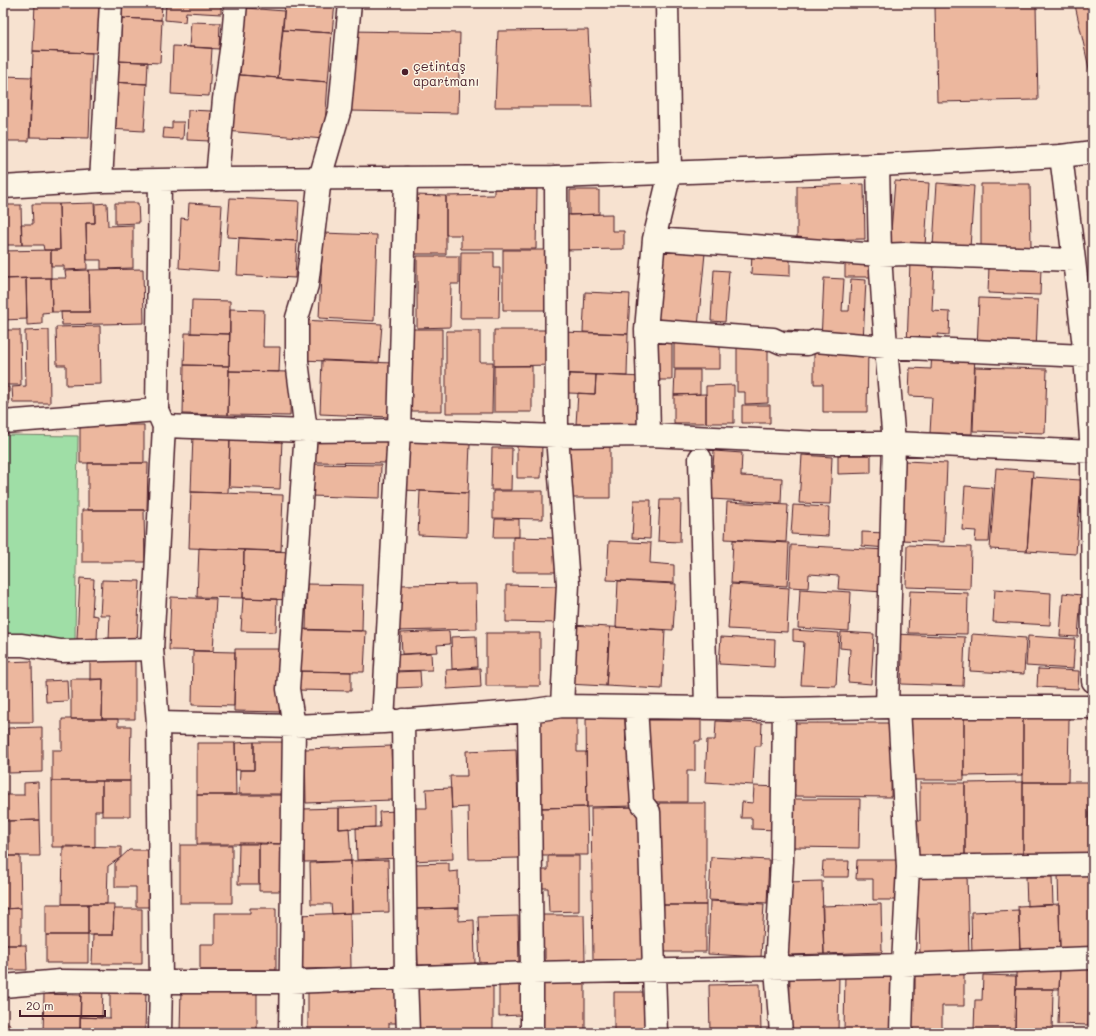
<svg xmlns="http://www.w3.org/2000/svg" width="1096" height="1036" font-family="Mali,sans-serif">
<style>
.green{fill:#9fdea6;stroke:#747e68}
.building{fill:#ecb79e;stroke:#4a1f2b}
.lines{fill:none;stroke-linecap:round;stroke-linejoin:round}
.minor-casing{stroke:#4a1f2b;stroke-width:25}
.tertiary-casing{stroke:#4a1f2b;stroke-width:25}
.minor{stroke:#fcf5e5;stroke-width:22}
.tertiary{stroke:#fcf5e5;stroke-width:22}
.poi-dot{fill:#4a1f2b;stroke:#fcf5e5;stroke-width:1.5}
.labels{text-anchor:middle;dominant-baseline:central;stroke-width:3;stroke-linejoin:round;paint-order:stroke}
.poi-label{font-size:13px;fill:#4a1f2b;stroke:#fcf5e5;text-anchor:start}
</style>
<rect width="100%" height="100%" fill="#f7e2d0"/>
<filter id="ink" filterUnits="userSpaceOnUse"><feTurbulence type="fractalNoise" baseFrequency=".025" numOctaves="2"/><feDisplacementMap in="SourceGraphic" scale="8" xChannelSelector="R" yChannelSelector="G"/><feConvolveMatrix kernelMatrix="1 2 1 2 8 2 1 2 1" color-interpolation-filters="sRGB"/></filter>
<g filter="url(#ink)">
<path class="green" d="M3,435L78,436L75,640L3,639Z"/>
<path class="building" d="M35,3H101L99,53L33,51Z
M122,3H162L161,20L122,18Z
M166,3H221V14L186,12L185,22L165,20Z
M285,3H335L332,33L283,30Z
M1082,3H1093V82H1092L1075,5Z
M1036,5L1038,100L937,102L935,7Z
M246,8L284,11L278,78L240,75Z
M122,18L162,20L160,63L119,61Z
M191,22L220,23L219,49L189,47Z
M283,30L332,33L328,82L278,78Z
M588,30L592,107H495L498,31Z
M352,31L460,33L458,113L350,111Z
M173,46L212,48L209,96L171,94Z
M33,51L92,53L89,138L30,137Z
M112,61L148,62L147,84L111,82Z
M230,74L328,82L324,139L225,131Z
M3,76L32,77L29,141H3Z
M111,82L147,84L144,131L108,129Z
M188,110L211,111L210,141L187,140Z
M172,122H184L183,139L163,138L164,128L172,129Z
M895,181L929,183L925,246L890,244Z
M937,183L974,186L970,248L933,246Z
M864,184L865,239L797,240V186Z
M981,184H1030L1031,247H981Z
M494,189H537L536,249H461V235H446V196L494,195Z
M570,190H599V214L570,215Z
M415,195L446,196V254H415Z
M230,198L299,201L297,241L227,237Z
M94,203L95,223H86L87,269L64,270V266H51V250H60L59,204Z
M107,203L108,226L133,225V268L101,269V260H87L86,223H95V204Z
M115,203H138L139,223L115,224Z
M189,203L222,205L218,271L179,268L181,218L188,219Z
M32,204H59L60,250H44L43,245H22L21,224H33Z
M3,205H21L22,245H3Z
M612,214V231H624V249L563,250V215Z
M323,233L377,235L374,321L319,318Z
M239,238L297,241L295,278L237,275Z
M662,249L705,253L698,327L650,323Z
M51,250V278L3,279V251Z
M503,250H550L549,310H503Z
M461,252H494V268H500L499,318H460Z
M752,254L790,255V276L751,274Z
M417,256H459V284H451L450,327L417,328Z
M845,262L871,264L870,277H845Z
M910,262L934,263L932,311L950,312L949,335L938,334L937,348L907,347Z
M989,266L1041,268L1040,295L988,293Z
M143,269L144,323L62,325L61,312H90L89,270Z
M89,270L90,312H52L51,278H66L65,271Z
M714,270L729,271L725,322L711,321Z
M26,278H51L52,312L42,313V324L27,325Z
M26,278L27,319L3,320V279Z
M824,278L844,279L842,311H849L851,279L866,280L863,342L821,340Z
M585,292L630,294L628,334L583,332Z
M979,298L1038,300L1036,352L977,350Z
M192,300L230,301V334L191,333Z
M230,309L264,310L263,347H280L279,372L229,371Z
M301,320L382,324L379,363L300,360Z
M100,326L101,384L66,385V365H57L56,327Z
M409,329H442V411H409Z
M3,330H20L21,385H4Z
M49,330L50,403H13L12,387L26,386L25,331Z
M494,330H555V365L494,366Z
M783,330L807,331L806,343L782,342Z
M446,331H480V362H493L492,413H446Z
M560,332L628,334L627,376L558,373Z
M185,333L230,334L229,366L184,365Z
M650,336H672V380H650Z
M720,338V369H674V339Z
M737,343H768V403L745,404V392H737Z
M814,348H868L867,412H823V384H814Z
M932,351L975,352L972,434L930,433L932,397L909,396L910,368L931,369Z
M322,360L392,363L390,417L320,414Z
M184,365L229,366L228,415L183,414Z
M494,366H532V412H494Z
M975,367L1047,369L1045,433L973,431Z
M675,370H700V394L674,395Z
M229,371L291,372L290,416L228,415Z
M569,374L596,375L595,394L568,393Z
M596,375L644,377L642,427L576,424L578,393L595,394Z
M734,385V423H706V386Z
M3,387H9V405H3Z
M706,394V423H674V395Z
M742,405H770V423H742Z
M80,425H144V463H80Z
M193,435L230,437L228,493L191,492Z
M230,437L282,439L280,489L229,487Z
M316,440L389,441L388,463L315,462Z
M404,441L470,444L468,493L403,490Z
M517,445H542L541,478H517Z
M566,447H610V498H565Z
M492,448H512L511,490H491Z
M714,451L742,453L741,476L782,478L781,503L711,499Z
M802,455L832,457L830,504L799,503Z
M838,455H871V473L838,474Z
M905,461L947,463L944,542L902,540Z
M88,463H148L147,510H88Z
M311,464L381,465L380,498L310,496Z
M996,468L1033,471L1027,551L990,549Z
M1032,477L1081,480L1076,554L1027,551Z
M965,486L993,488L989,542H975L976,531L962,530Z
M420,491L468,493L467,537L418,535Z
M493,491H543V519L493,518Z
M191,492L283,495L281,551L189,548Z
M634,500H651L650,539L632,538Z
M660,500H681L680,542L658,541Z
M727,502L788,505L786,542L725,539Z
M793,505L829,507L828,536L791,534Z
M82,510H144L145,562H82Z
M495,519H519V537H494Z
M862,532L887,533L886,548L862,546Z
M513,537L557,538V572H513Z
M733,540L789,543L787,586L731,583Z
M609,541L651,543L650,563L674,565V583L607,580Z
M791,545L886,550L883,592L838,589L839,576L809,574L808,588L789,587Z
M907,545L971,547L970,589L906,587Z
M199,548L244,550L243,598L197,597Z
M244,550L292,552L290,600L243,598Z
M80,578L94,579L92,615L98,616L97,640L77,639Z
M102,580L140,581L137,641L109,640L110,615H100Z
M618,581L676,584L673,630L616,627Z
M307,584L363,585L362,631L306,630Z
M476,584L477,629L396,631V585Z
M731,584L789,588L787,632L728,629Z
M506,585L558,586V623L506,622Z
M800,589L851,592L849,631L798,628Z
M995,589L1051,593L1050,625L993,622Z
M910,591L968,593L967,634L908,633Z
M1063,593L1081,595L1078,637L1060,636Z
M171,597L216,599L213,651L169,650Z
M243,598L277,599L276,632L241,631Z
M570,625L610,627L606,686L567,684Z
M610,627L665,630L662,689L606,686Z
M297,629L366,631L364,672L295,671Z
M793,630L839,633L836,686L801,685L804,642L793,641Z
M449,631L450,644L437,645L438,652L402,654L401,633Z
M841,632L874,634L871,684L848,682L850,649L840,648Z
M486,633H540V686H486Z
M894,634L965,637L963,686L901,684L902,653H893Z
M972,634L1026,638L1024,674L970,671Z
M476,636L477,667L452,669L451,637Z
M1028,636L1075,639L1073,669L1026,666Z
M721,637L775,640L774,667L719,664Z
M235,649H283L282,712L234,711Z
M193,651L235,652L234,706L192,705Z
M431,653L432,670L394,671V655Z
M90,658H135V719H102L103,679L90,680Z
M32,661L33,722H3V662Z
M480,668L481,687L447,689L446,670Z
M1038,669L1079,671L1078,689L1037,687Z
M295,671L351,672V691L295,690Z
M420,671L421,687L395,688L394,672Z
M71,679H103L102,719H71Z
M67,680L68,701L46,702L45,681Z
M537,717H577V752H586L587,807L538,808Z
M625,717L626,751H635L636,806L587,807L586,718Z
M909,718H964V780H909Z
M964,718H1023V775L964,776Z
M1023,718H1069L1068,782H1023Z
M62,719H118V726H131L130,781H52V750H62Z
M642,720H701V741H695V771H687V802H642Z
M716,721L762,723L761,746H755L753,785L705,782L707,740H715Z
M794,723H892L891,797L793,796Z
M42,727V772L9,773L8,728Z
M254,742V770H236L235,743Z
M254,742H288L289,794H239L240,770H254Z
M197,743H235L236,795H197Z
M391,746L393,800L306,803L305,749Z
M516,749L520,858L469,859L468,807L452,808L450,776H467L466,751Z
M52,781H102V811H95V847H52Z
M102,781H130V816H102Z
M38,782L39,820L3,821V795H24V783Z
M1023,782H1089V855H1023Z
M1023,782V858H965V783Z
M920,783H965V862H910L911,821H920Z
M754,786L780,787L777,830L752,829V818H741L742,802L753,803Z
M451,788L453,859L413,861L412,808H427L426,789Z
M197,795H287V844H197Z
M793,799H860L859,848L793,847Z
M659,803H706V905H659Z
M375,806V827L339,829V808Z
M587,807L588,855H539L538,808Z
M644,807L646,959L593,960L591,808Z
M339,808V829L349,828L351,861L304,862L303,809Z
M396,811L398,858L357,860L356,828L380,827L379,812Z
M39,820L40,856H9V821Z
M239,843H259V884H238Z
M259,843L287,844V891H259Z
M180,845H232V903H180Z
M63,846L121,847V857L108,866L107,904H62Z
M129,850H149V907H136V887H115V863Z
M3,856H20L21,908L3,909Z
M548,856H579V911L549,912L548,888H538V870H548Z
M711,857L769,860L767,903L709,900Z
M388,860L389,912L352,913L351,861Z
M857,860H904V900H873V879H856Z
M351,861L352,913L332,914L331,904H311L310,863Z
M823,861H849L848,877H822Z
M449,863V872L458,871L459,908L416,909L414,864Z
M967,874L969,954L920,955L919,918H914L913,875Z
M1092,874L1093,947L1060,949L1058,875Z
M1026,877H1052L1053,905L1027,906Z
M822,881L824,954L788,955L786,882Z
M710,901L764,904L761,957L708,954Z
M46,904H88V935H46Z
M88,904H114L113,935H88Z
M881,904L882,952L824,954L822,906Z
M1059,904L1060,949L1020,950L1018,906Z
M659,905H706V952H657Z
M21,908V945H3V909Z
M250,908H276V970H200V944H215V913H250Z
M459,908V921L474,920L475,964L418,965L416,909Z
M114,909H142V964H92L93,935H113Z
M1019,910L1020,956L972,957L971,912Z
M350,913L351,968L300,969L298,915Z
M540,915H584L585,962L545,963V948L540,947Z
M518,916L519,965L480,967L478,917Z
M46,935H88V963H46Z
M3,945H26L27,970H3Z
M1016,967H1060L1059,989H1016Z
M1060,967L1090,968L1088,1025L1058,1024Z
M845,971L897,972L895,1033H844Z
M915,972H964V1006H942V1033H907L908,989H915Z
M790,973L839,974L838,1033H789Z
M983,975L1016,976L1015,1030H974L975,1000H982Z
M493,983V1032L414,1033V984Z
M499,983L521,984V1015L499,1016Z
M543,983H585V1031L543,1032Z
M760,984L761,1033H710L709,985Z
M398,986V1023H389V1033H308V987Z
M81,987L103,988L102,1018L80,1017Z
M181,989L257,990V1033H180Z
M1016,989H1053L1052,1031L1015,1030Z
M110,990H146L145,1033H80V1017L110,1018Z
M614,992H652V1033H602L614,1032Z
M44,994L81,995L80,1033H43Z
M9,1023L13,1033H3V1025Z"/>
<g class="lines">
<defs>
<path id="minor" d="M1061,156L1074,260L1085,356L1092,452L1093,681
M878,165L880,255L886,347L894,443L887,707
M556,177L557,436L568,584L562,706
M217,179L224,99L233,36L236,3
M101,181L111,3
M654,239L880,255L905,254L1074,260
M646,330L773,339L782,343L807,344L815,341L886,347L1085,356
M3,422L157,410
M164,426L306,431L399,430L557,436L649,435L822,443H894L1093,452
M649,435L648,386L646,330L654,239L670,173L667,3
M700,458L706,708
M3,645H22L61,651L152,649
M636,707L642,803L649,812L656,1033
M899,708L908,867L903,965L901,1033
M529,711L532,973V1033
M403,720L406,978L408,1033
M383,722L399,430L406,178
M158,723L294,726L383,722L529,711L562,706L784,709L887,707H1093
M908,867L1093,864
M3,986L61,981L161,982H290L532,973L903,965L1093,958
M290,1033L294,726L288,689L306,431L297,361V318L307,285L320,178L340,109L350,3
M781,1033L776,968L782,860L784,709"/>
<path id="tertiary" d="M3,187L101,181L217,179L556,177L878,165L1061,156L1093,152
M160,1033L161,982L158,723L152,649L164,426L157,410L160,181"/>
</defs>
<use href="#minor" class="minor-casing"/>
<use href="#tertiary" class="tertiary-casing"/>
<use href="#minor" class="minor"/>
<use href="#tertiary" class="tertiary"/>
</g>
</g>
<circle class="poi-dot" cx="405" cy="72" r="4"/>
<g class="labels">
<g class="poi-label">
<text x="413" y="65">çetintaş<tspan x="413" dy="15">apartmanı</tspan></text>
</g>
</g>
<rect width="1096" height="1036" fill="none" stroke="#fcf5e5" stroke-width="16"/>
<rect x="8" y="8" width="1080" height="1020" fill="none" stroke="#4a1f2b" stroke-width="1.5" filter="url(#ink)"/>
<path d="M20 1010v6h85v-6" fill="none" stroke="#4a1f2b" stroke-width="2"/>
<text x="26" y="1010" font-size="12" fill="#4a1f2b" stroke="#fcf5e5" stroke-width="3" paint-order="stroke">20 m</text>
</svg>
